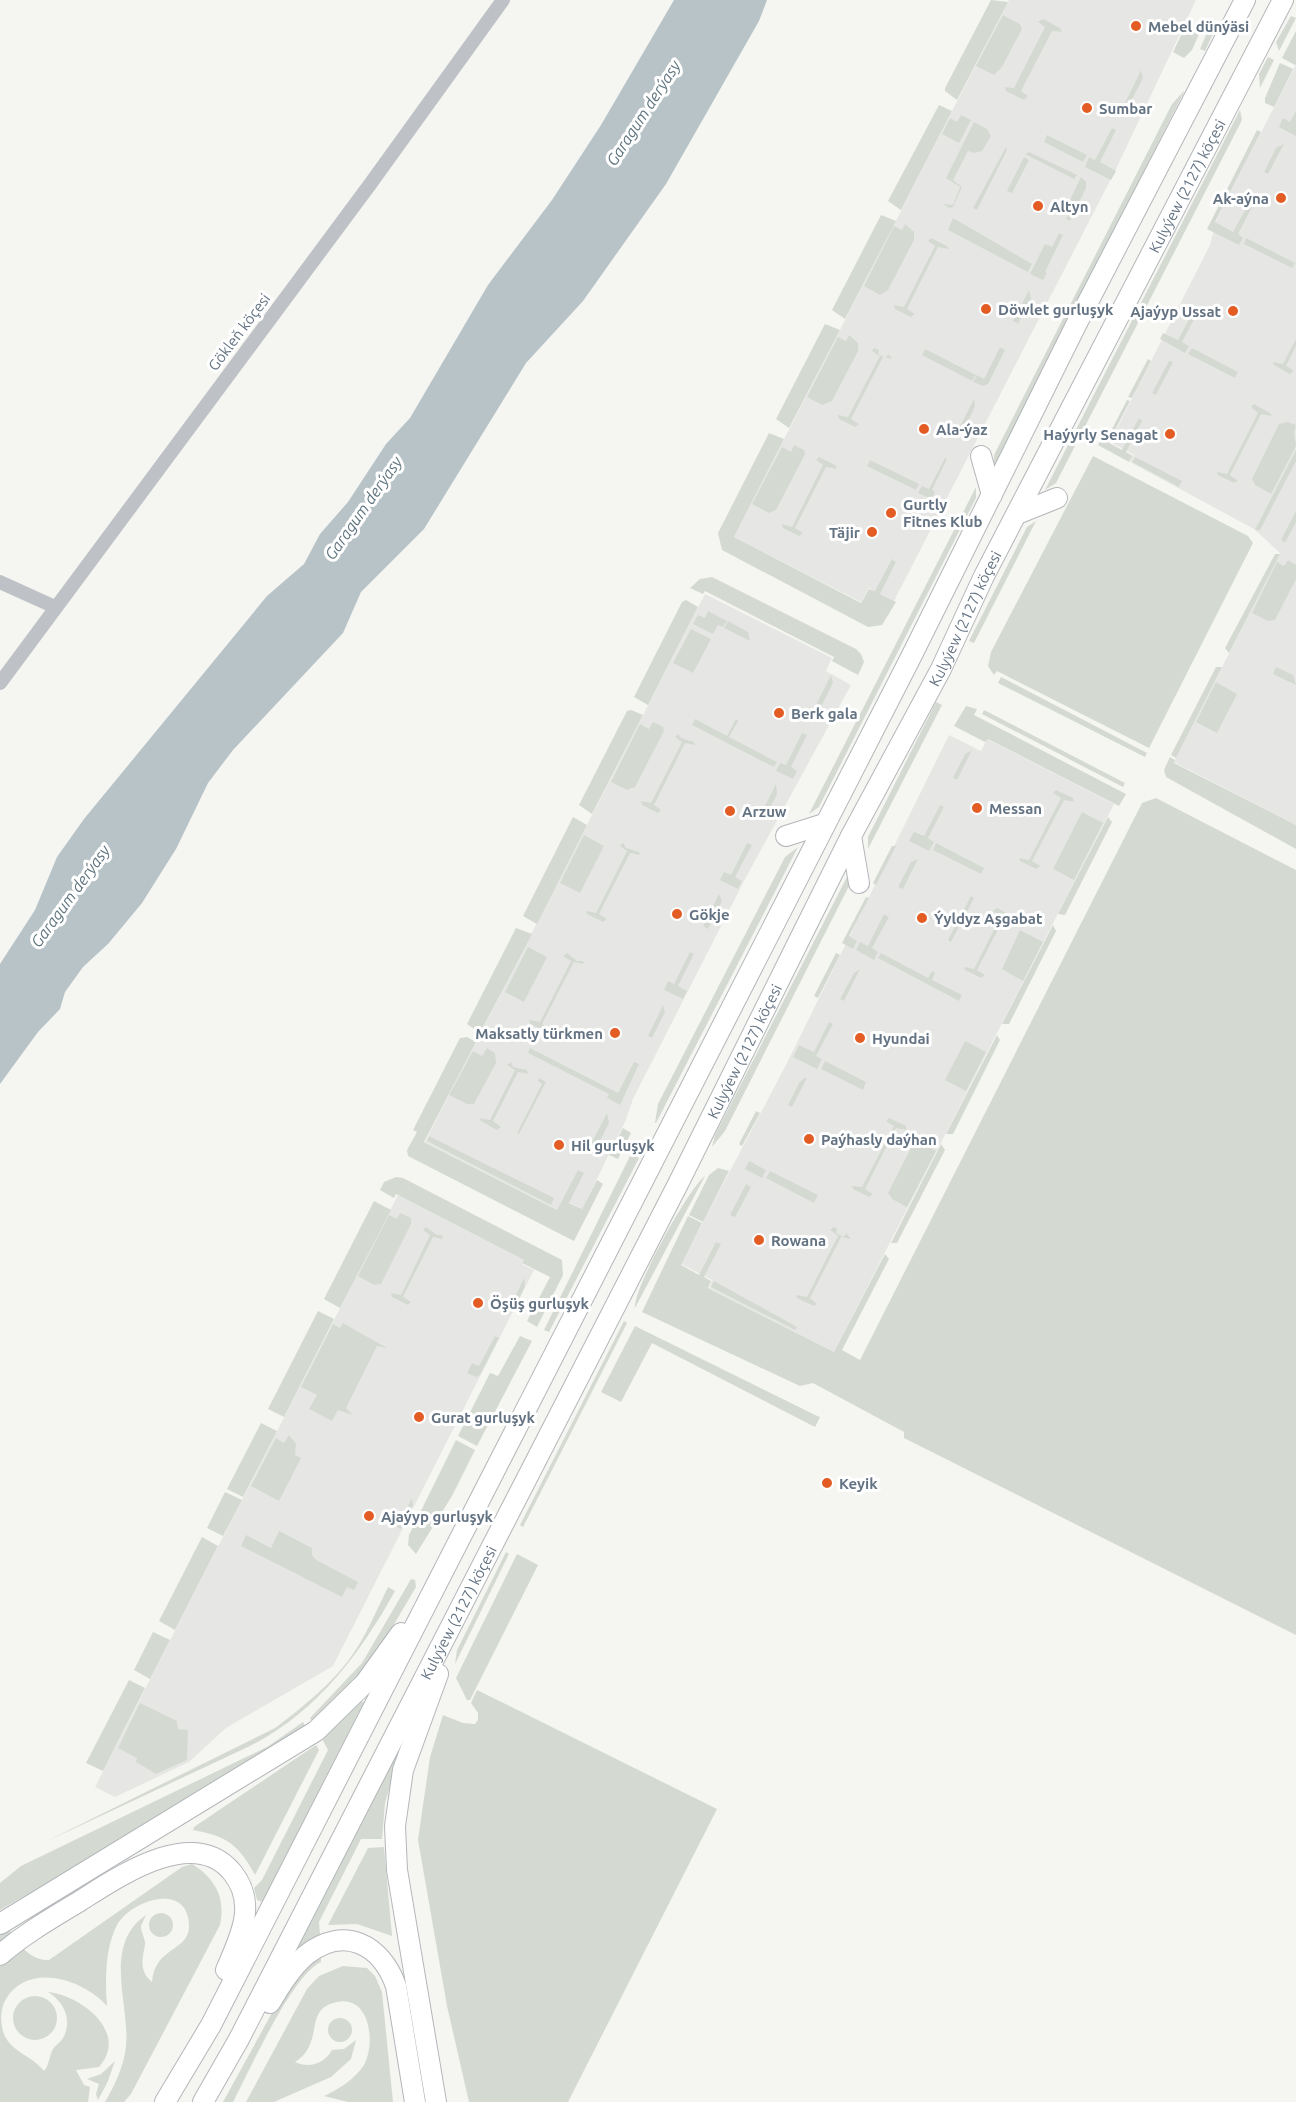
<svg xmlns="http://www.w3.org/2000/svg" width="1296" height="2102" font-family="Ubuntu,sans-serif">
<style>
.built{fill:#e6e7e5}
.green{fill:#d4dad1}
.water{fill:#b8c3c8}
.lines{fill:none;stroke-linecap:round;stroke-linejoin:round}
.highway-casing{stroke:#b3b6ba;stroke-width:22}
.minor{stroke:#bec1c6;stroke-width:14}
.highway{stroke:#fff;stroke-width:20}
.poi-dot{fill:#e35c24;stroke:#fff;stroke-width:2}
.labels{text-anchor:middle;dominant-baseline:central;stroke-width:6;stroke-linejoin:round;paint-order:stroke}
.poi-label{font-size:15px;font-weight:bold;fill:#647383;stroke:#fff;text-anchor:start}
.street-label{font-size:15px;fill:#647383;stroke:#fff}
.water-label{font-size:16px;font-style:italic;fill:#5f757f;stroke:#fff}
</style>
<rect width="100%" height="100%" fill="#f5f5f1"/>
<path class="built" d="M1009,0H1196L1116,169L894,601L869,588L861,602L734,537Z
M1296,64V825L1174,762L1280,553L1254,529L1130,462L1134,455L1110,442L1210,245L1216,221Z
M705,594L832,658L826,671L851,685L744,881L633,1099L625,1122L582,1209L563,1199L557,1210L425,1142Z
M949,735L981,751L987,739L1114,804L834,1352L709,1288L712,1280L681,1264L787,1063Z
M398,1195L524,1260L522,1264L534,1270L333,1666L226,1728L189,1762L115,1797L95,1787Z"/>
<path class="green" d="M991,0L1008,2L957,100L945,91V88Z
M1003,15L1020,24L1022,29L1002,67L994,75L976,66Z
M1291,16L1296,18L1279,51L1276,42Z
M1043,19L1060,28L1062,32L1052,31L1021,91L1028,96L1024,100L1006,91L1005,87L1014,88L1045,27L1038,22Z
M1187,23L1201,30L1192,50L1184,58L1173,52Z
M1211,23L1217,25L1205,51L1200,49Z
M1296,31V64L1295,65L1282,58Z
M1268,57L1274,60L1260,88L1259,74Z
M1280,63L1293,69L1274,107L1265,103V98Z
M1141,70L1143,78L1129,105L1125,103Z
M1184,91V92L994,467V455L1172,104Z
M939,105L952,111L901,210L888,201Z
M1240,110L1242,120L1056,483L1045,490Z
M1296,111V136L1279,127L1283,118L1290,122Z
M961,115L971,120L959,143L942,134L950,118L957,122Z
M974,122L987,129L991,136L982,151L974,153L968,151L953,180L962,187L953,207L950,208L942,204L953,205L960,187L946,178Z
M1112,128L1116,130L1100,162L1116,171L1111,180L1085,167L1089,157L1095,160Z
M1257,130L1261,132L1215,222L1233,232L1248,205L1252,207L1238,234L1243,238L1239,245L1207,229Z
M1047,135L1087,155L1083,162L1044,142Z
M1284,144L1268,174L1264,172L1276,148Z
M1006,147L1007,150L977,210L973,208Z
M1029,152L1077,175L1074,179L1025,154Z
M1024,157L1029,160L1012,193L1007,191Z
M1081,177L1086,182V188L1070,221L1066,219L1074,203L1070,200Z
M881,215L896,221L845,319L832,310Z
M953,218L1032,264L1028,272L948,230Z
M905,224L914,232V240L888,290L880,295L864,286L894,226L902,230Z
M1059,233L1063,235L1045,272L1047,273L1043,280L1030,274L1045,244L1052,247Z
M931,238L947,246L949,249L938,247L907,309L915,314L911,317L895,309L894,305L904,307L935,246L928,241Z
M1246,238L1295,263L1292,268L1244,244Z
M1029,290L1031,299L1018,324L1013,321Z
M1194,310L1198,312L1182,342L1189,346L1185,353L1160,339L1163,333L1178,340Z
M825,324L840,330L789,428L776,419Z
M849,335L858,343V351L832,401L822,405L807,397L838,337L846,341Z
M1296,339V346L1286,366L1294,371L1290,374L1274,365L1273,362L1283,364Z
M1000,347L1005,350L988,384L983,386L973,382L977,375L984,379Z
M874,348L879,350L878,354L886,358L888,354L893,359L883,357L851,419L859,424L855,427L839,419L838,415L848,417L880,356L872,351Z
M1192,348L1238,372L1235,378L1188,354Z
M925,349L976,375L972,381L922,355Z
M1148,359L1151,361L1132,398L1128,397Z
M1169,361L1173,362L1156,395L1152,393Z
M974,399L975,406L963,432L958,430Z
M1127,400L1130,401L1112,436L1109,435Z
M1254,404L1270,413L1272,416L1261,414L1230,475L1238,481L1234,483L1218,475L1217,472L1227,474L1258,413L1251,407Z
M1139,418L1142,421L1126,452L1133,456L1129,462L1098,445L1101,439L1105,441L1107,437L1111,439L1109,443L1122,450Z
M1287,422L1296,425L1294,432L1296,446L1271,494L1255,485L1252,479L1279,424Z
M769,433L784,439L734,537L861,603L869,589L875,591L892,559L896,562L880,594L896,602L882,625L868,627L722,550L718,533Z
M794,445L804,450L805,454L776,510L769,513L752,504L782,447L791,452Z
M1296,450V461L1260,530H1255Z
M1093,456L1248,536L1253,543L1149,748L997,671L994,675L988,666L991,652Z
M819,457L835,465L837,469L826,467L795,528L803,533L799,536L783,528L782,524L792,527L823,465L816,460Z
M1135,457L1182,481L1179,487L1132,462Z
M945,458L947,459L932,490L935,492L932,499L918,493L922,486L929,489Z
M870,460L919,484L916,490L867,466Z
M976,487V498L819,807L809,814Z
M1296,511V522L1285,543L1281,540Z
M1036,521L974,643L969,641L1027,527Z
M1275,554H1280L1229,653L1225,648Z
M1288,560L1296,565V579L1275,620L1268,621L1252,613L1277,562L1284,566Z
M712,577L856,649L861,654L864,662L858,675L832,661L834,657L705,591L703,594L690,588L700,579Z
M686,600L698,607L648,705L634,697L682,602Z
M708,611L727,621L723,627L718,625L713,634L693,624L698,615L705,618Z
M728,621L748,632L750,641L724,628Z
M691,629L711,639L693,673L673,663Z
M1216,667H1222L1176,758L1171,755Z
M1276,667L1293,675L1296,685L1273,674Z
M831,675L833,683L820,709L815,707Z
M1001,677L1147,753L1145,757L998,683Z
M1216,682L1237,694L1217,733L1196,722Z
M936,702L942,705L868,849V837Z
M966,706L977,709L974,715L1126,794L1119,806L988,739L985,742L954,726Z
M631,710L643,715L592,814L579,805L627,711Z
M984,710L1125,783L1123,787L982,714Z
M695,719L727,736L736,719L738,721L729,737L777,762L774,767L692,725Z
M653,722L663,727L664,731L635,787L627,790L611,782L640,724L649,729Z
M802,733L807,735L791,767L797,771L793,779L776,771L780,763L786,765Z
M678,734L681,738L694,742L695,745L685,743L654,805L661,810L658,813L642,805L641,801L651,803L682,742L675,737Z
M972,750L957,780L953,778L965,754Z
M1170,757L1175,760L1174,763L1296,825V849L1166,777L1164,770Z
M776,784L777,794L765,818L760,816Z
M1056,790L1073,798L1074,802L1064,800L1032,861L1040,866L1036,869L1020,861L1019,858L1029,860L1061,798L1053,793Z
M1156,798L1296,870V1635L904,1438V1432L813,1383L800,1386L642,1312L688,1216L702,1223L681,1265L699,1275L716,1242L721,1244L704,1277L711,1281L708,1288L834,1352L885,1254L889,1259L842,1350L860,1360L1142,803Z
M940,805L944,807L928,838L934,842L929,851L909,841L914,832L924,836Z
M1082,812L1103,823L1074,880L1053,869Z
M573,817L587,825L537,924L523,916Z
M1108,817L1112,822L1065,915L1058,914Z
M584,835L604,846L580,893L560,883Z
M623,843L626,848L639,852L640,855L630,853L599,914L607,919L603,922L587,914L586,911L596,913L627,851L620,846Z
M747,843L752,845L735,877L742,881L738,889L720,880L724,872L731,875Z
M936,843L984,868L981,874L933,850Z
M892,846H896L876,885L873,883Z
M798,847L656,1123H655L658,1104L785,857Z
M918,859L903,889L898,887L911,862Z
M850,871L852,880L725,1131L712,1147L715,1135Z
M719,894L722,901L708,929L703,926Z
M971,896L974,898L951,942L948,940Z
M866,897L869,898L849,936L857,941L853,949L842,943Z
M997,908L1013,917L1014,920L1004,918L977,970L985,975L981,978L965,970L964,967L974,969L1001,916L993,911Z
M884,914L889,917L872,948L878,952L874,960L856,950L860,942L868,946Z
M1053,925L1056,931L1009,1024H1002Z
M516,928L532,934L480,1033L467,1024Z
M1020,930L1043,942L1023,981L1002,969Z
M528,947L547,957L524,1002L505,992Z
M690,952L694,954L678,986L687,991L683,999L664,990L668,981L674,984Z
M567,953L577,961H583L584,964L574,962L542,1024L550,1029L547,1032L530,1024L529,1020L540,1022L571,961L563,956Z
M836,953L840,955L818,998L814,996Z
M881,953L928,978L932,971L935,973L932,980L962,995L959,1001L878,958Z
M860,969L844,1001L840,999L854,973Z
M663,1005L665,1012L652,1038L648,1036Z
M829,1022L833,1024L816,1056L822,1059L817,1069L793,1057L799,1045L814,1052Z
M997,1035L1000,1040L953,1134H946Z
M467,1037L476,1042L424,1142L557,1210L578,1170L584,1173L569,1203L582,1209L597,1180L603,1184L574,1241L408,1156L407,1150L417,1132L413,1130L460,1038Z
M965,1041L986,1052L966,1091L945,1080Z
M487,1048L495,1053L496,1063L474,1104H467L449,1095L473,1051L482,1056Z
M530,1048L618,1093L634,1062L639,1064L620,1105L607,1098L609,1094L528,1053Z
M825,1061L866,1082L863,1090L821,1069Z
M511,1062L513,1067L527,1070L528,1074L518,1072L493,1121L501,1127L497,1130L481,1121L480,1118L490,1120L515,1070L507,1065Z
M539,1078L546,1082L519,1134L517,1133L542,1084L538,1081Z
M804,1078H807L792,1107L788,1105L799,1083Z
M756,1111L760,1113L742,1146L739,1144Z
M607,1113L609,1123L596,1149L590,1146Z
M889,1118L906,1126L907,1130L896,1128L865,1189L873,1194L869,1197L853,1189L852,1186L862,1187L894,1126L886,1121Z
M623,1128L631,1133L618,1159L609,1155Z
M429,1136L554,1198L551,1205L427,1141Z
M915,1140L936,1151L907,1207L892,1199L888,1193Z
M941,1144L945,1150L897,1243H891Z
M631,1154L639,1158L549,1332L544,1330Z
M749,1161L766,1170L762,1178L745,1169Z
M718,1168L729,1171L703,1222L689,1215L709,1175Z
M770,1171L818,1195L814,1203L766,1178Z
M705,1176L635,1308C632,1291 689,1187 705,1176Z
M396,1177L403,1178L562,1260L563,1275L537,1327L527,1321L550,1277L522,1263L524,1260L396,1194L394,1198L380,1190L384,1182Z
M746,1184L751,1187L735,1217L730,1215Z
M374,1201L391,1210L340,1308L324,1299Z
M400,1213L411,1218V1224L381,1284L374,1285L358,1276L389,1215L397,1219Z
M426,1227L437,1235H442L443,1239L433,1237L403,1297L411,1302L408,1305L392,1297L391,1293L401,1295L430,1235L423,1230Z
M834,1227L837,1229L836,1233L844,1237L846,1233L851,1239L841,1237L810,1298L817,1304L814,1306L797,1298L796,1295L807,1297L838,1236L830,1230Z
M524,1278L525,1286L513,1311L509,1309Z
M714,1281L797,1327L795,1330L711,1287Z
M318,1311L334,1319L284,1417L268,1409Z
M624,1321L627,1323L523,1527L520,1525Z
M343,1323L387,1348L377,1346L346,1408L353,1415L338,1410L332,1421L309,1409L317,1395L301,1387L333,1324L340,1328Z
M635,1326L815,1415L820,1417L815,1427L652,1343L621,1402L601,1392Z
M495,1336L499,1338L480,1375L476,1377L467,1373L472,1363L479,1366Z
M520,1336L532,1341L477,1446L458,1436L490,1373L498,1376Z
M261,1423L277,1431L243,1497L227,1489Z
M289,1435L296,1444L295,1455L301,1458L279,1501L251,1486L276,1438L284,1443Z
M456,1440L475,1450L452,1496L416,1554L408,1545L409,1535Z
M225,1492L242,1500L223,1536L207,1528Z
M412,1498L413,1505L401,1529L397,1527Z
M279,1531L312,1548V1555L316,1560L358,1582L354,1590L347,1587L342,1597L241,1546L246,1535L271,1548Z
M202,1537L218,1546L175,1630L159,1621Z
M506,1552L509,1554L455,1664L457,1650Z
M517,1554L538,1565L470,1700H467L456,1678Z
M411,1579L415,1580L416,1587L371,1663L313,1723L310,1718L362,1663Z
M388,1587L395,1591C360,1654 317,1712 250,1746L43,1843L275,1728C304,1706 332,1684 353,1654C367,1634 377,1609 388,1587Z
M153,1632L170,1640L150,1679L134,1670Z
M129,1680L145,1688L103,1771L86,1763Z
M477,1690L717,1809L568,2102H469L447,2006L418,1840L430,1757L443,1715L463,1723L475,1724L478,1720V1713L471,1703Z
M360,1701L364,1702L262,1902L257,1900L254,1888L262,1880L328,1750L320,1735Z
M140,1703L177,1721L178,1729L188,1730L187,1760L156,1774L136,1762L137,1758L118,1748Z
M303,1722L306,1728L30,1896L28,1894L0,1910V1883L21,1866L267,1747Z
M316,1745L319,1750L255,1875C239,1845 227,1836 193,1830L194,1827Z
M398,1749H401L385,1803L382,1839H361L319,1922L320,1935L293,1954Z
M384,1847L392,1936L357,1924L328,1925L368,1848Z
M192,1864C215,1878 226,1898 220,1925L131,2094L124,2102H105C115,2085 124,2066 126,2046C130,2005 102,1945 146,1915L141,1926C141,1933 146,1940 145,1945C142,1960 139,1971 152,1982C155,1946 190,1952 189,1925C188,1882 132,1899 117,1925C105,1948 105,1981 107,2006C84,1980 29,1961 6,1999C0,2009 0,2023 4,2034C12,2053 33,2056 44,2071C50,2064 49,2056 53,2049C56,2045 60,2043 63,2038C73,2020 64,2002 48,1992C80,1995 130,2032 99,2067L76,2070L84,2085L90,2087L88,2102H0V1917C13,1934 25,1961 49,1960L182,1867Z
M149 1925a12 12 0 1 1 24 0a12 12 0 1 1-24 0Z
M321,1956V1962C291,1976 250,2070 233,2102H223L284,1991L300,1969Z
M343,1966L367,1968L375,1976L382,1992L393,2102H348L324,2096C339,2089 355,2079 364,2065C376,2043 370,1995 337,2002C302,2009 326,2042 295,2062C309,2069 325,2063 332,2050L344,2049L356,2040L351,2059L331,2077L274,2102H246L307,1989L319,1976Z
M13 2018a22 22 0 1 1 44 0a22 22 0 1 1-44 0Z
M328 2030a12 12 0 1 1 24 0a12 12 0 1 1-24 0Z
M115,2061L108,2081L98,2100L96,2094L99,2084L87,2079L101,2074Z"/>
<path class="water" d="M674,0H767L759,21L666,184L583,301L526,363L424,529L361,592L343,633L233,750L208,783L176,849L142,903L108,944L83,967L65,992L60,1009L38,1032L0,1084V964L35,910L57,857L84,819L267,596L304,564L320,534L348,502L386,444L410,418L488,285L552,200L601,125Z"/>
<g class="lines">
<defs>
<g id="highway">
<path d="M981,456L992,495"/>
<path d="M1017,514L1057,498"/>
<path d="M786,836L824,824"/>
<path d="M851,836L859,883"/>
<path d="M0,1924L316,1731L365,1683L401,1633"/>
<path d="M0,1955C24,1934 52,1918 80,1901C118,1877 193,1825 232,1872C258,1904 240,1937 226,1970"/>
<path d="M270,2003C280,1986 291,1968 306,1955C344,1925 381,1944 396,1986L415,2102"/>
<path d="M165,2102L211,2025L911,657L1077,323L1245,0"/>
<path id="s1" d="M203,2102L239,2039L678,1184L851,836L941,669L984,576L1283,0"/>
<path d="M436,2102L397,1870L395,1826L403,1770L438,1674"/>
</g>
</defs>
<use href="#highway" class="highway-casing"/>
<path class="minor" d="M0,582L55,607
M0,683L371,183L503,0"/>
<use href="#highway" class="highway"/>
</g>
<g class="poi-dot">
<circle cx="1136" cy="26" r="6"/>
<circle cx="1087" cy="108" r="6"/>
<circle cx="1281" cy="198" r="6"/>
<circle cx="1038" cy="206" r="6"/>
<circle cx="986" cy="309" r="6"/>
<circle cx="1233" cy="311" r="6"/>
<circle cx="924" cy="429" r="6"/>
<circle cx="1170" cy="434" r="6"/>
<circle cx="891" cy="513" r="6"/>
<circle cx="872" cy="532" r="6"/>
<circle cx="779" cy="713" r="6"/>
<circle cx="977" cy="808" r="6"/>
<circle cx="730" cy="811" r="6"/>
<circle cx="677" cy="914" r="6"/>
<circle cx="922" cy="918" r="6"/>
<circle cx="615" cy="1033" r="6"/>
<circle cx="860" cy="1038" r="6"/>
<circle cx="809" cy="1139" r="6"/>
<circle cx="559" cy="1145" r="6"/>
<circle cx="759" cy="1240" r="6"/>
<circle cx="478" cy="1303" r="6"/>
<circle cx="419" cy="1417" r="6"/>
<circle cx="827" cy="1483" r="6"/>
<circle cx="369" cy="1516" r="6"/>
</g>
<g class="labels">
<g class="poi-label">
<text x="1148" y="26">Mebel dünýäsi</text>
<text x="1099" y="108">Sumbar</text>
<text x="1269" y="198" text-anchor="end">Ak-aýna</text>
<text x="1050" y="206">Altyn</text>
<text x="998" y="309">Döwlet gurluşyk</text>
<text x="1221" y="311" text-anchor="end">Ajaýyp Ussat</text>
<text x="936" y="429">Ala-ýaz</text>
<text x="1158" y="434" text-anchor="end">Haýyrly Senagat</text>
<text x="903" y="504">Gurtly<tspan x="903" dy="17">Fitnes Klub</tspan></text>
<text x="860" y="532" text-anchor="end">Täjir</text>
<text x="791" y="713">Berk gala</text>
<text x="989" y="808">Messan</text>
<text x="742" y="811">Arzuw</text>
<text x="689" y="914">Gökje</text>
<text x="934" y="918">Ýyldyz Aşgabat</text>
<text x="603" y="1033" text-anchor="end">Maksatly türkmen</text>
<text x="872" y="1038">Hyundai</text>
<text x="821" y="1139">Paýhasly daýhan</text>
<text x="571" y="1145">Hil gurluşyk</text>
<text x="771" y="1240">Rowana</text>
<text x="490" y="1303">Öşüş gurluşyk</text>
<text x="431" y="1417">Gurat gurluşyk</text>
<text x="839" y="1483">Keyik</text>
<text x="381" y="1516">Ajaýyp gurluşyk</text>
</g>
<g class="street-label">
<text stroke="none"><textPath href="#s1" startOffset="2154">Kulyýew (2127) köçesi</textPath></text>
<text transform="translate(239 332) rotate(-53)">Gökleň köçesi</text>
<text stroke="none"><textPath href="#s1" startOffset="1668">Kulyýew (2127) köçesi</textPath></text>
<text stroke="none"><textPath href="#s1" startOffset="1182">Kulyýew (2127) köçesi</textPath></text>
<text stroke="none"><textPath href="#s1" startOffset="552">Kulyýew (2127) köçesi</textPath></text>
</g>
<g class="water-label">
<text transform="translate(643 113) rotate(-57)">Garagum derýasy</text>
<text transform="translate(363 508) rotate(-55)">Garagum derýasy</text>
<text transform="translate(70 896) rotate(-54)">Garagum derýasy</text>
</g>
</g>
</svg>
